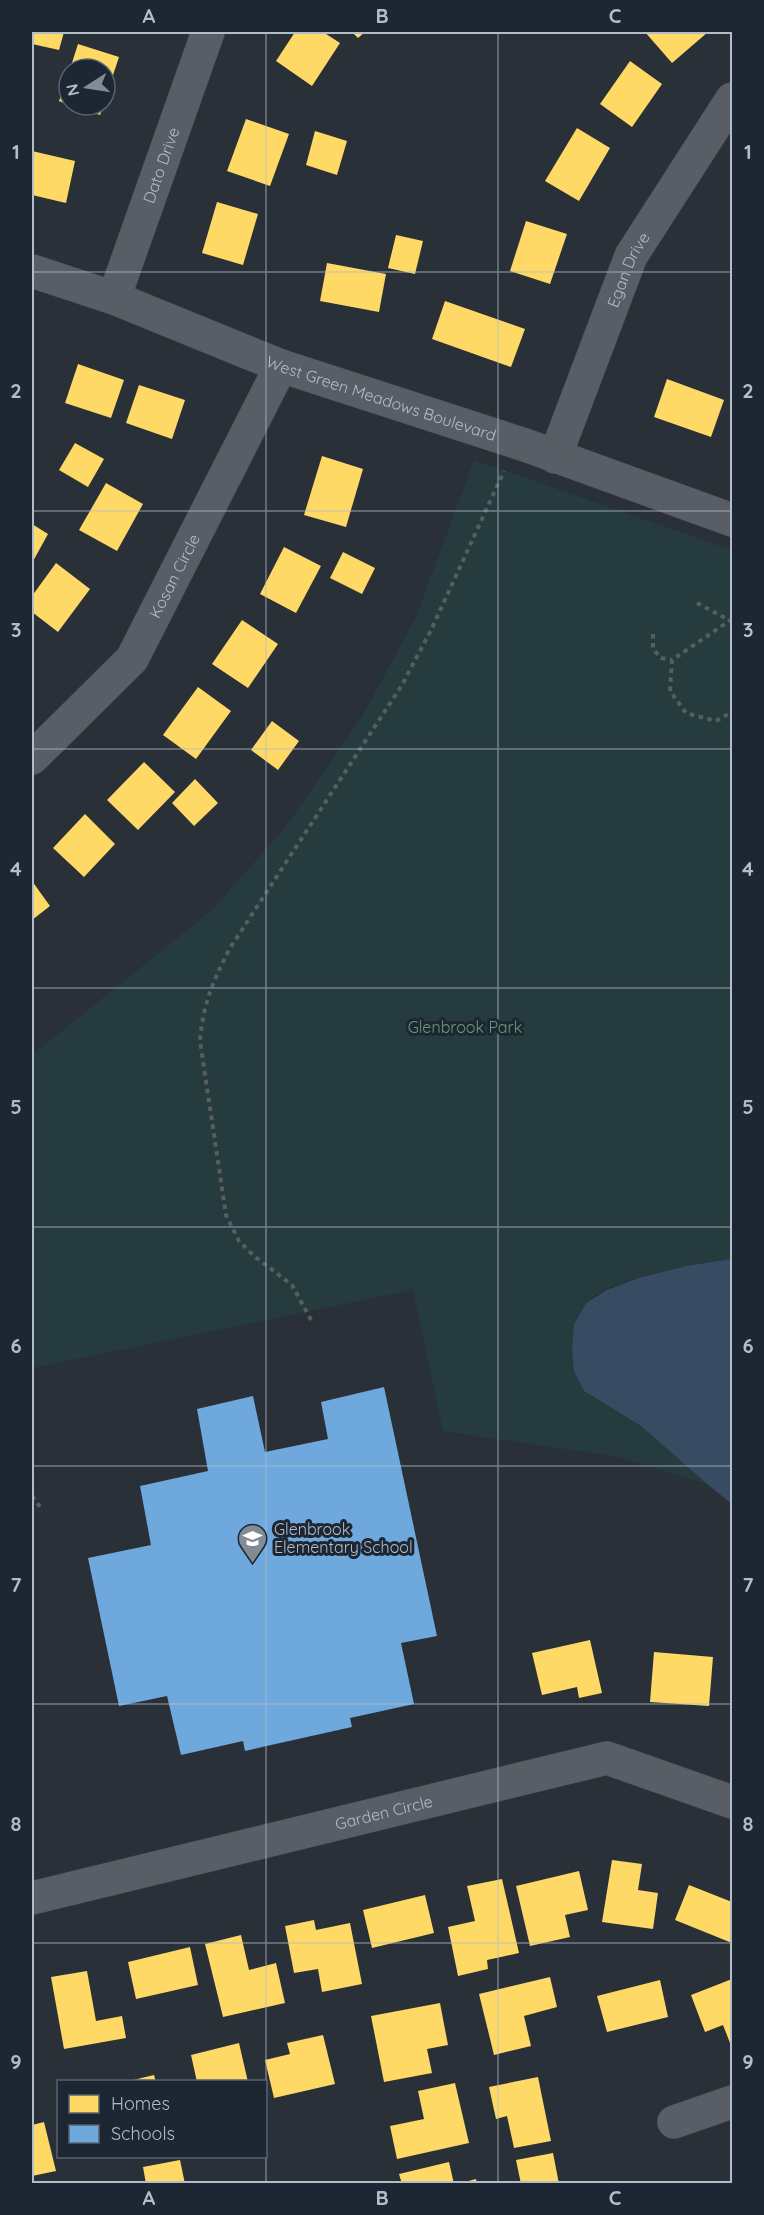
<svg xmlns="http://www.w3.org/2000/svg" width="764" height="2215" font-family="Quicksand,sans-serif">
<style>
.green{fill:#263b3e}
.water{fill:#374b63}
.homes{fill:#ffd966}
.schools{fill:#6fa8dc}
.lines{fill:none;stroke-linecap:round;stroke-linejoin:round}
.minor-casing{stroke:#474c53;stroke-width:34}
.path{stroke:#575d63;stroke-width:4;stroke-dasharray:4.5 4.5;stroke-linecap:butt}
.minor{stroke:#595e66;stroke-width:33}
.grid{fill:none;stroke:#b3bcc9;stroke-width:1.5;stroke-opacity:0.55}
.labels{text-anchor:middle;dominant-baseline:central;stroke-width:6;stroke-linejoin:round;paint-order:stroke}
.street-label{font-size:16px;fill:#b3bcc9;stroke:#1c2733}
.park-label{font-size:16px;fill:#6a9a73;stroke:#1c2733}
.poi-label{font-size:16px;fill:#b3bcc9;stroke:#1c2733;text-anchor:start}
.neatline{fill:none;stroke:#b3bcc9;stroke-width:2}
.grid-label{font-size:20px;text-anchor:middle;font-weight:bold;fill:#b3bcc9}
</style>
<rect width="100%" height="100%" fill="#293038"/>
<path class="green" d="M474,460L732,550V1259C692,1265 618,1275 587,1302C583,1306 578,1316 575,1322C572,1331 582,1378 584,1391L641,1426L707,1484L619,1457L443,1431L413,1290L32,1368V1055L212,910L287,825L363,715L416,617Z"/>
<path class="water" d="M732,1259V1504L707,1484L641,1426L584,1391L574,1371L572,1351L574,1324L586,1303L607,1290L638,1278L686,1266Z"/>
<path class="homes" d="M32,32H64L59,50L32,44Z
M295,32H323L340,43L312,86L276,61Z
M352,32H365L358,38Z
M645,32H708L672,63Z
M78,44L119,57L105,99V69H70Z
M630,61L662,84L632,127L600,104Z
M69,73V105L59,101Z
M72,105H104L100,115Z
M246,119L289,134L270,186L227,171Z
M577,128L610,148L579,201L545,181Z
M315,131L347,141L337,175L306,165Z
M32,151L75,161L66,203L32,195Z
M217,202L258,214L243,265L202,253Z
M526,221L567,234L550,284L510,271Z
M396,235L423,241L415,274L388,268Z
M327,263L386,274L379,312L320,301Z
M445,301L525,329L511,367L432,339Z
M78,364L124,380L111,418L65,403Z
M667,379L724,400L711,437L654,417Z
M139,385L185,400L172,439L126,423Z
M75,443L104,459L88,487L59,470Z
M322,456L363,469L346,527L304,515Z
M106,483L143,504L117,551L79,530Z
M32,524L48,534L32,563Z
M284,547L321,566L296,613L260,594Z
M343,552L375,568L362,594L330,578Z
M56,563L90,589L58,632L32,612V596Z
M242,620L278,644L248,688L212,664Z
M198,687L231,711L196,759L163,735Z
M272,721L299,741L278,770L251,750Z
M144,762L175,792L138,830L107,800Z
M195,779L218,803L194,826L172,803Z
M85,814L115,844L84,877L53,848Z
M32,881L50,906L32,920Z
M590,1640L602,1693L579,1698L577,1687L542,1695L532,1653Z
M654,1652L713,1657L709,1706L650,1702Z
M612,1860L642,1864L638,1890L658,1893L653,1929L602,1922Z
M579,1871L588,1910L565,1915L570,1937L530,1946L516,1886Z
M502,1879L519,1953L487,1960L488,1969L458,1976L448,1927L475,1921L467,1886Z
M689,1885L732,1902V1943L675,1920Z
M425,1895L434,1933L372,1948L363,1910Z
M314,1920L316,1930L350,1923L362,1984L322,1992L318,1969L294,1973L285,1926Z
M241,1935L249,1970L276,1963L285,2003L223,2017L205,1944Z
M190,1947L198,1985L136,1999L128,1962Z
M87,1971L96,2021L122,2016L126,2038L64,2049L51,1977Z
M550,1977L557,2007L524,2016L531,2046L494,2055L479,1994Z
M732,1979V2048L723,2025L705,2032L691,1995Z
M660,1980L668,2017L607,2032L597,1996Z
M440,2003L448,2045L427,2049L432,2073L384,2082L371,2016Z
M323,2035L335,2084L274,2098L265,2060L290,2054L287,2043Z
M239,2043L248,2082H197L191,2055Z
M154,2075L156,2082H129V2081Z
M538,2077L551,2141L514,2148L507,2116L496,2119L489,2087Z
M455,2083L469,2143L397,2159L390,2126L424,2119L418,2091Z
M44,2122L56,2171L32,2176V2125Z
M553,2153L559,2184H521L516,2160Z
M180,2160L185,2184H146L143,2167Z
M449,2162L454,2184H402L399,2174Z
M476,2179L477,2184H461V2183Z"/>
<path class="schools" d="M384,1387L437,1636L401,1643L414,1704L350,1718L352,1727L262,1747L245,1751L243,1741L181,1755L167,1696L119,1706L88,1558L151,1545L140,1486L208,1471L197,1409L253,1396L265,1452L328,1439L321,1402Z"/>
<g class="lines">
<defs>
<g id="minor">
<path id="s1" d="M32,271L114,298L281,366L528,446L732,520"/>
<path id="s2" d="M114,298L208,32"/>
<path id="s3" d="M555,457L631,256L732,99"/>
<path id="s4" d="M32,758L132,659L281,366"/>
<path id="s5" d="M32,1898L607,1758L732,1802"/>
<path d="M674,2122L732,2102"/>
</g>
</defs>
<use href="#minor" class="minor-casing"/>
<path class="path" d="M697,603L731,621
M732,619L672,660L670,691L686,713L716,721L732,712
M653,634V649L661,658L672,660
M311,1320L292,1285L254,1256L239,1241L226,1215L200,1041C203,1004 213,981 230,948L402,685L432,628L504,471
M32,1496L40,1507"/>
<use href="#minor" class="minor"/>
</g>
<path class="grid" d="M266,32V2184M498,32V2184M32,272H732M32,511H732M32,749H732M32,988H732M32,1227H732M32,1466H732M32,1704H732M32,1943H732"/>
<defs>
<symbol id="school-pin" viewBox="-11 -11 22 30"><path d="M0 17L-7.5 6A9.5 9.5 0 1 1 7.5 6Z" fill="#838b96" stroke="#1c2733"/><path d="M0-5L7-2L0 1L-7-2ZM-4 1L0 2.5L4 1V4Q0 6-4 4Z" fill="#fff"/></symbol>
</defs>
<g fill-rule="evenodd">
<use href="#school-pin" x="236" y="1522" width="33" height="45"/>
</g>
<g class="labels">
<g class="street-label">
<text stroke="none"><textPath href="#s2" startOffset="141">Dato Drive</textPath></text>
<text stroke="none"><textPath href="#s3" startOffset="201">Egan Drive</textPath></text>
<text stroke="none"><textPath href="#s1" startOffset="372">West Green Meadows Boulevard</textPath></text>
<text stroke="none"><textPath href="#s4" startOffset="234">Kosan Circle</textPath></text>
<text stroke="none"><textPath href="#s5" startOffset="362">Garden Circle</textPath></text>
</g>
<g class="park-label">
<text x="465" y="1027">Glenbrook Park</text>
</g>
<g class="poi-label">
<text x="274" y="1529">Glenbrook<tspan x="274" dy="18">Elementary School</tspan></text>
</g>
</g>
<rect width="764" height="2215" fill="none" stroke="#1c2733" stroke-width="66"/>
<rect x="57" y="2080" width="210" height="78" fill="#1c2733" stroke="#58636f" stroke-width="1.5"/>
<rect x="69" y="2095" width="30" height="18" fill="#ffd966" stroke="#58636f" stroke-width="1.5"/>
<text x="111" y="2110" font-size="18" fill="#b3bcc9">Homes</text>
<rect x="69" y="2125" width="30" height="18" fill="#6fa8dc" stroke="#58636f" stroke-width="1.5"/>
<text x="111" y="2140" font-size="18" fill="#b3bcc9">Schools</text>
<g transform="translate(87 87) rotate(258)"><circle r="28" fill="#1c2733" stroke="#58636f" stroke-width="1.5"/>
<path d="M0-4.5L10 22L0 15L-10 22Z" fill="#838b96"/>
<text y="-9" font-size="16" font-weight="bold" text-anchor="middle" fill="#b3bcc9">N</text>
</g>
<rect x="33" y="33" width="698" height="2149" class="neatline"/>
<g class="grid-label">
<text x="149" y="23">A</text>
<text x="382" y="23">B</text>
<text x="615" y="23">C</text>
<text x="16" y="159">1</text>
<text x="748" y="159">1</text>
<text x="16" y="398">2</text>
<text x="748" y="398">2</text>
<text x="16" y="637">3</text>
<text x="748" y="637">3</text>
<text x="16" y="876">4</text>
<text x="748" y="876">4</text>
<text x="16" y="1114">5</text>
<text x="748" y="1114">5</text>
<text x="16" y="1353">6</text>
<text x="748" y="1353">6</text>
<text x="16" y="1592">7</text>
<text x="748" y="1592">7</text>
<text x="16" y="1831">8</text>
<text x="748" y="1831">8</text>
<text x="16" y="2069">9</text>
<text x="748" y="2069">9</text>
<text x="149" y="2205">A</text>
<text x="382" y="2205">B</text>
<text x="615" y="2205">C</text>
</g>
</svg>
